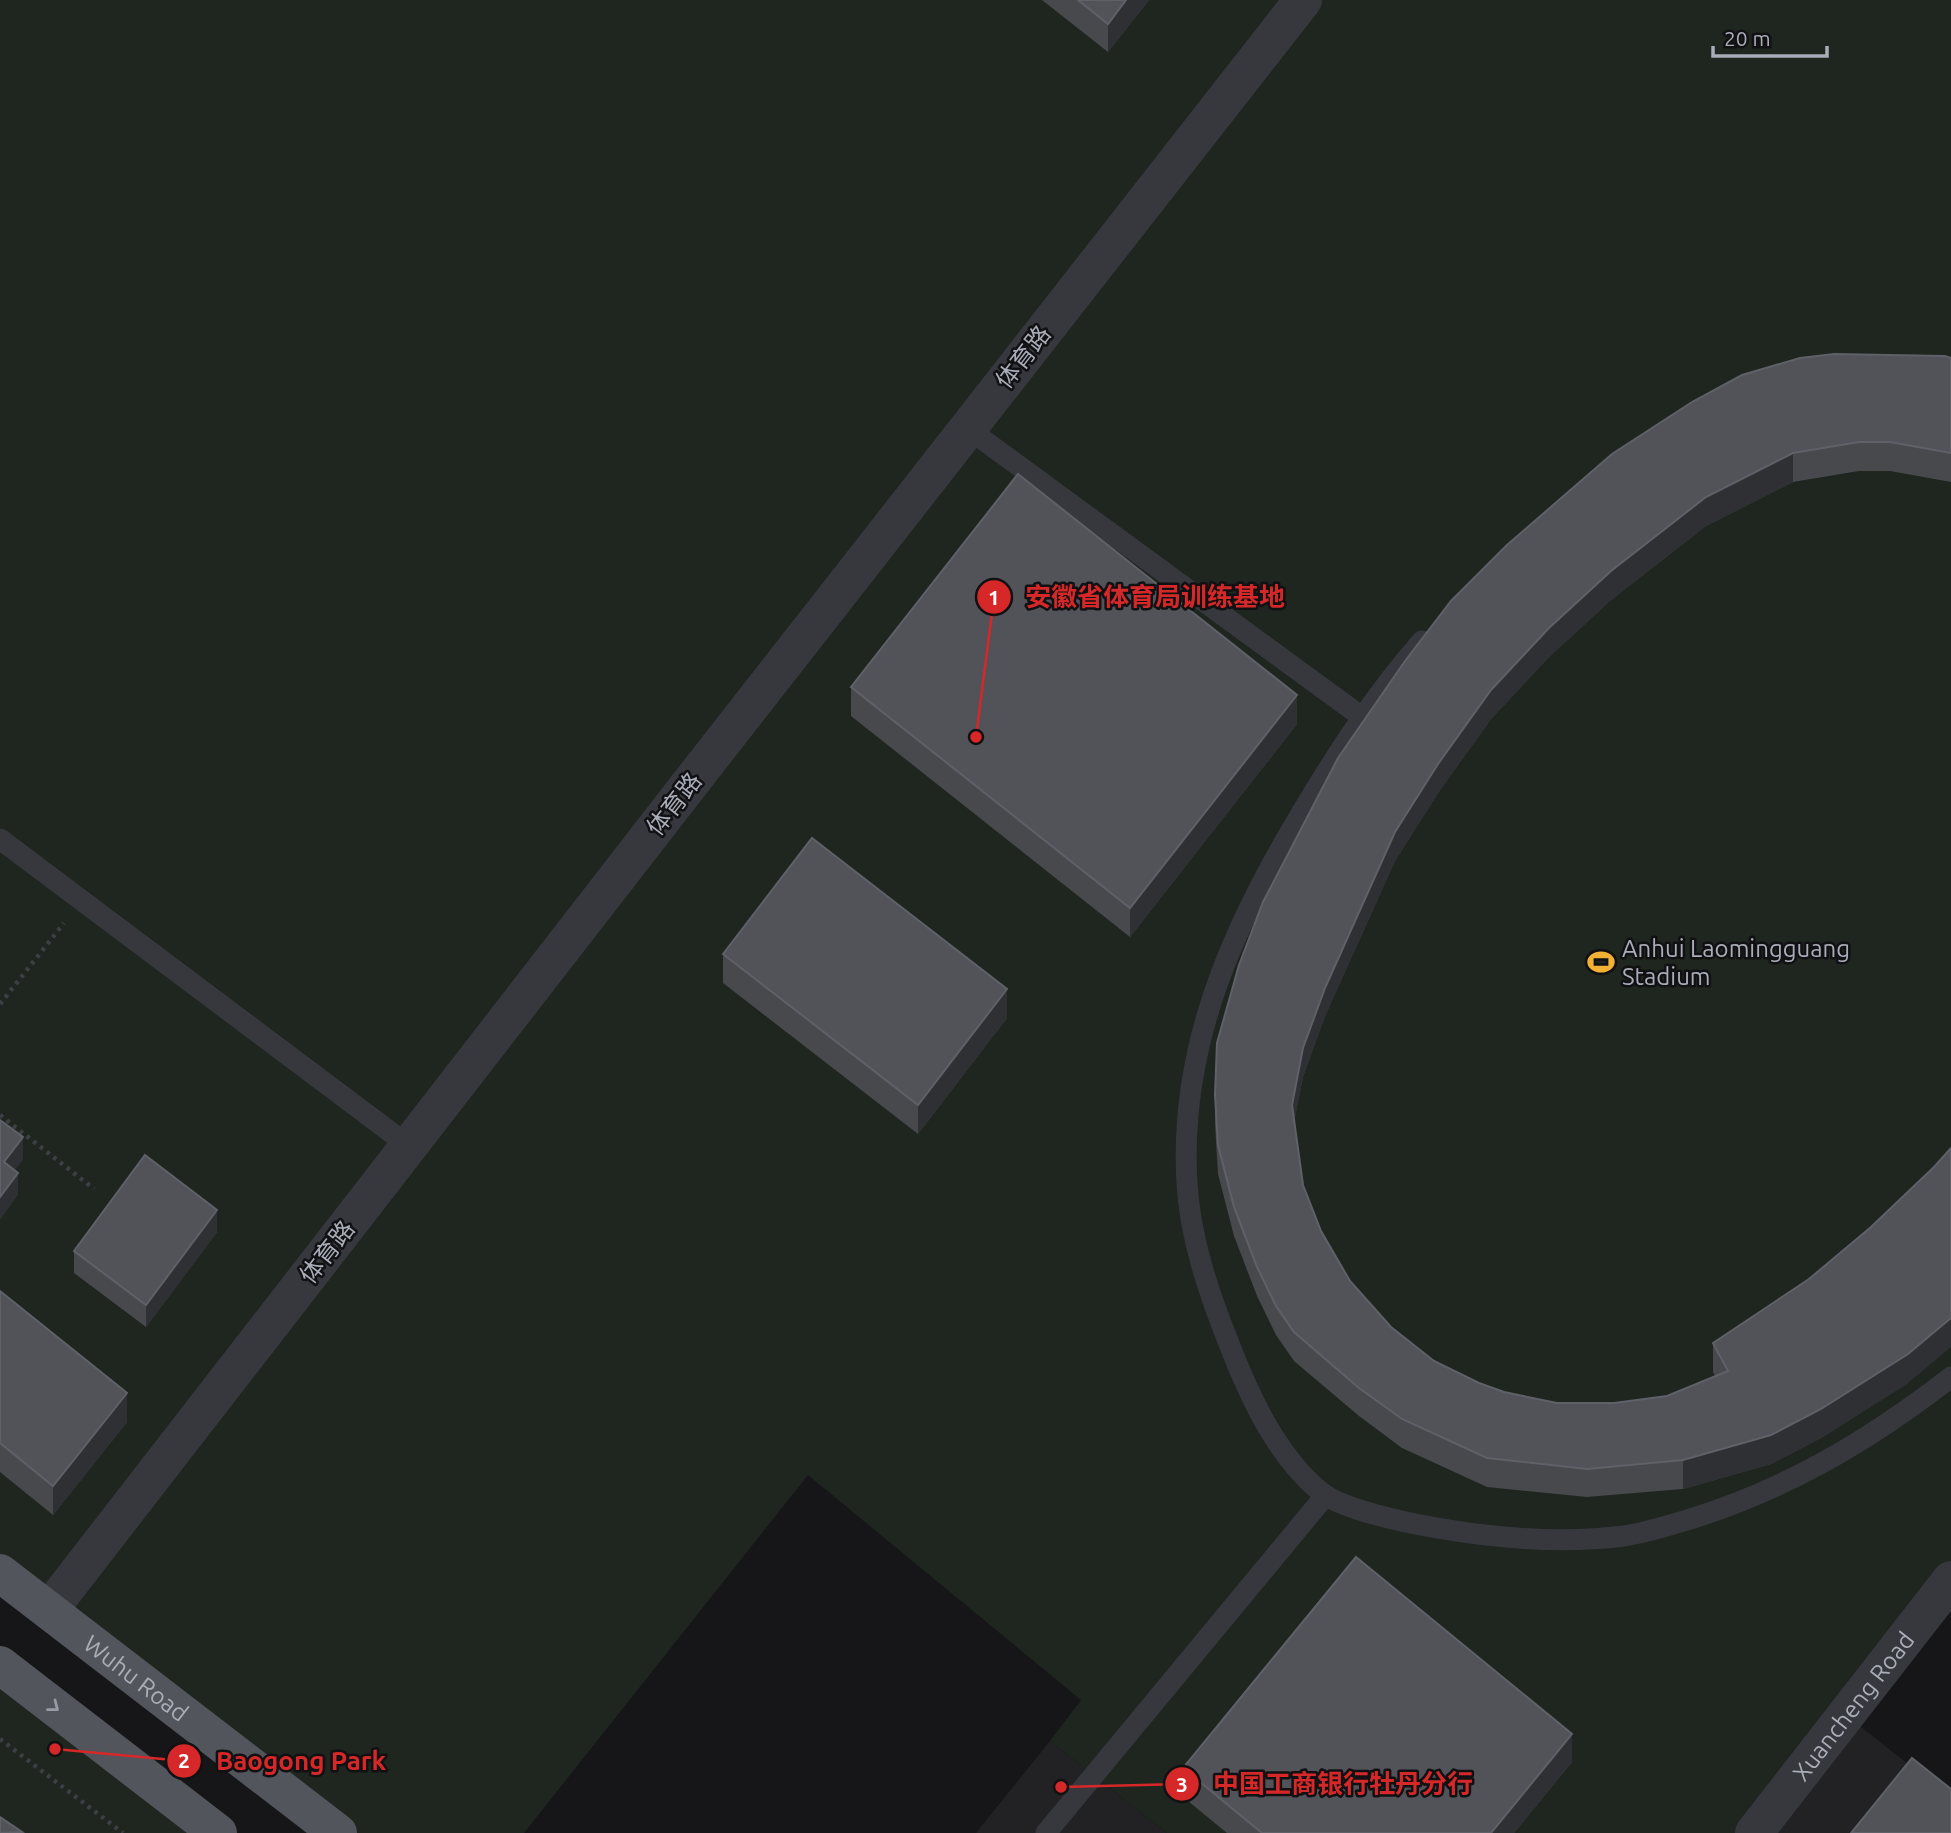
<svg xmlns="http://www.w3.org/2000/svg" width="1951" height="1833" font-family="Ubuntu,'Noto Sans SC',sans-serif">
<style>
.built{fill:#222225}
.green{fill:#1e261f}
.lines{fill:none;stroke-linecap:round;stroke-linejoin:round}
.path{stroke:#3d3f44;stroke-width:4.5;stroke-dasharray:3.5 5;stroke-linecap:butt}
.service{stroke:#37383d;stroke-width:21}
.minor{stroke:#37383d;stroke-width:38}
.tertiary{stroke:#37383d;stroke-width:38}
.primary{stroke:#53555c;stroke-width:38}
.wall{fill:#47494d}
.shaded-wall{fill:#2f3033}
.building{fill:#525359;stroke:#5f6168;stroke-width:2}
.oneway{stroke:#979ba6}
.labels{text-anchor:middle;dominant-baseline:central;stroke-width:5;stroke-linejoin:round;paint-order:stroke}
.street-label{font-size:24px;fill:#a8adb8;stroke:#111113}
.poi-label{font-size:24px;fill:#a8adb8;stroke:#111113;text-anchor:start}
.leader{fill:none;stroke:#d62828;stroke-width:2.5}
.callout-dot{fill:#d62828;stroke:#111113;stroke-width:2.5}
.mark-label{font-size:21px;text-anchor:middle;font-weight:bold;fill:#fff}
.callout-label{font-size:26px;text-anchor:middle;font-weight:bold;fill:#d62828;stroke:#111113;stroke-width:5;stroke-linejoin:round;paint-order:stroke}
</style>
<rect width="100%" height="100%" fill="#161618"/>
<path class="built" d="M1846,1715L1951,1798V1833H1754Z
M1050,1741L1167,1833H976Z"/>
<path class="green" d="M0,0H1951V1580L1754,1833H1167L1050,1741L1081,1700L808,1475L524,1833H338L0,1573Z
M0,1665L218,1833H0Z"/>
<g class="lines">
<path class="path" d="M0,1004L64,923
M0,1115L94,1189
M0,1739L123,1833"/>
<path class="service" d="M967,428L1362,717
M1422,641C1373,697 1334,758 1296,822C1230,933 1179,1050 1187,1183C1190,1237 1208,1291 1228,1341C1248,1393 1276,1456 1321,1492C1343,1510 1408,1523 1437,1528C1500,1539 1561,1544 1624,1536C1645,1533 1667,1526 1687,1520C1786,1490 1870,1440 1951,1377
M0,839L409,1146
M1046,1833L1325,1496"/>
<path class="minor" d="M49,1610L688,786L1303,0"/>
<path class="tertiary" id="s1" d="M1754,1833L1951,1580"/>
<g class="primary">
<path id="s2" d="M0,1573L338,1833"/>
<path d="M0,1665L218,1833"/>
</g>
</g>
<path class="wall" d="M1042,0H1149L1108,52Z
M1951,358V482L1890,471H1859L1793,482L1706,526L1611,600L1549,657L1491,719L1438,793L1395,861L1325,1016L1303,1077L1294,1122L1303,1185L1321,1231L1350,1281L1391,1327L1434,1361L1479,1383L1504,1392L1557,1403H1614L1667,1396L1715,1376L1713,1372V1343L1908,1383L1821,1438L1771,1464L1683,1489L1587,1497L1487,1487L1402,1448L1359,1416L1294,1361L1276,1335L1257,1296L1234,1236L1218,1174L1215,1124V1095L1405,661Z
M851,687L1297,724L1130,937L851,716Z
M723,954L1007,1018L918,1134L723,983Z
M217,1232L146,1327L74,1273V1251Z
M0,1291L127,1422L53,1515L0,1472Z
M1572,1762L1514,1833H1227L1183,1797V1768Z"/>
<path class="shaded-wall" d="M1126,0H1149L1108,52V24Z
M1793,453V482L1706,526L1611,600L1549,657L1491,719L1438,793L1395,861L1325,1016L1303,1077L1292,1134V1105L1303,1048L1325,988L1395,832L1438,764L1491,690L1549,628L1611,571L1706,497Z
M1297,695V724L1130,937V908Z
M1007,989V1018L918,1134V1105Z
M23,1137V1160L4,1184V1162Z
M18,1173V1195L0,1220V1197Z
M217,1210V1232L146,1327V1305Z
M1951,1318V1347L1908,1383L1821,1438L1771,1464L1683,1489V1460Z
M127,1393V1422L53,1515V1486Z
M1572,1734V1762L1514,1833H1491Z"/>
<path class="building" d="M1078,0H1126L1108,24Z
M1834,354L1945,356L1951,358V453L1890,442H1859L1793,453L1706,497L1611,571L1549,628L1491,690L1438,764L1395,832L1325,988L1303,1048L1292,1105L1303,1185L1321,1231L1350,1281L1391,1327L1434,1361L1479,1383L1504,1392L1557,1403H1614L1667,1396L1728,1371L1713,1343L1809,1279L1871,1227L1934,1167L1951,1148V1318L1908,1354L1821,1409L1771,1435L1683,1460L1587,1469L1487,1458L1402,1419L1359,1388L1294,1332L1276,1306L1257,1267L1234,1207L1218,1145L1215,1095L1217,1043L1239,965L1263,902L1338,758L1405,661L1451,601L1507,545L1612,454L1692,402L1742,375L1800,358Z
M1018,474L1297,695L1130,908L851,687Z
M812,838L1007,989L918,1105L723,954Z
M0,1120L23,1137L4,1162L18,1173L0,1197Z
M145,1155L217,1210L146,1305L74,1251Z
M0,1291L127,1393L53,1486L0,1443Z
M1356,1557L1572,1734L1491,1833H1262L1183,1768Z
M1912,1758L1951,1789V1833H1851Z
M0,1817L22,1832L0,1833Z"/>
<defs><path id="oneway-chevron" d="M-2-3.5L2.5 0L-2 3.5" fill="none" stroke-width="1.6" stroke-linecap="round" stroke-linejoin="round" transform="scale(1.75)"/></defs>
<use class="oneway" href="#oneway-chevron" transform="translate(54 1707) rotate(38)"/>
<defs>
<symbol id="stadium-bare" viewBox="-9 -9 18 18"><path d="M0-5a6.5 5 0 1 0 0 10a6.5 5 0 1 0 0-10ZM-3.5-1.8h7v3.6h-7Z" fill="#f2b134" stroke="#111113" stroke-width="2.5" paint-order="stroke"/></symbol>
</defs>
<g fill-rule="evenodd">
<use href="#stadium-bare" x="1582" y="943" width="38" height="38"/>
</g>
<g class="labels">
<g class="street-label">
<text transform="translate(1023 357) rotate(-52)">体育路</text>
<text transform="translate(674 804) rotate(-52)">体育路</text>
<text transform="translate(327 1252) rotate(-52)">体育路</text>
<text stroke="none"><textPath href="#s2" startOffset="172">Wuhu Road</textPath></text>
<text stroke="none"><textPath href="#s1" startOffset="161">Xuancheng Road</textPath></text>
</g>
<g class="poi-label">
<text x="1622" y="948">Anhui Laomingguang<tspan x="1622" dy="28">Stadium</tspan></text>
</g>
</g>
<path class="leader" d="M976 737L994 597M55 1749L184 1761M1061 1787L1182 1784"/>
<g class="callout-dot">
<circle cx="976" cy="737" r="7"/>
<circle cx="55" cy="1749" r="7"/>
<circle cx="1061" cy="1787" r="7"/>
<circle cx="994" cy="597" r="18"/>
<circle cx="184" cy="1761" r="18"/>
<circle cx="1182" cy="1784" r="18"/>
</g>
<g class="mark-label">
<text x="994" y="605">1</text>
<text x="184" y="1768">2</text>
<text x="1182" y="1792">3</text>
</g>
<g class="callout-label">
<text x="1155" y="606">安徽省体育局训练基地</text>
<text x="301" y="1770">Baogong Park</text>
<text x="1343" y="1793">中国工商银行牡丹分行</text>
</g>
<path d="M1713 46v10h114v-10" fill="none" stroke="#a8adb8" stroke-width="3.5"/>
<text x="1724" y="46" font-size="21" fill="#a8adb8" stroke="#111113" stroke-width="5" paint-order="stroke">20 m</text>
</svg>
